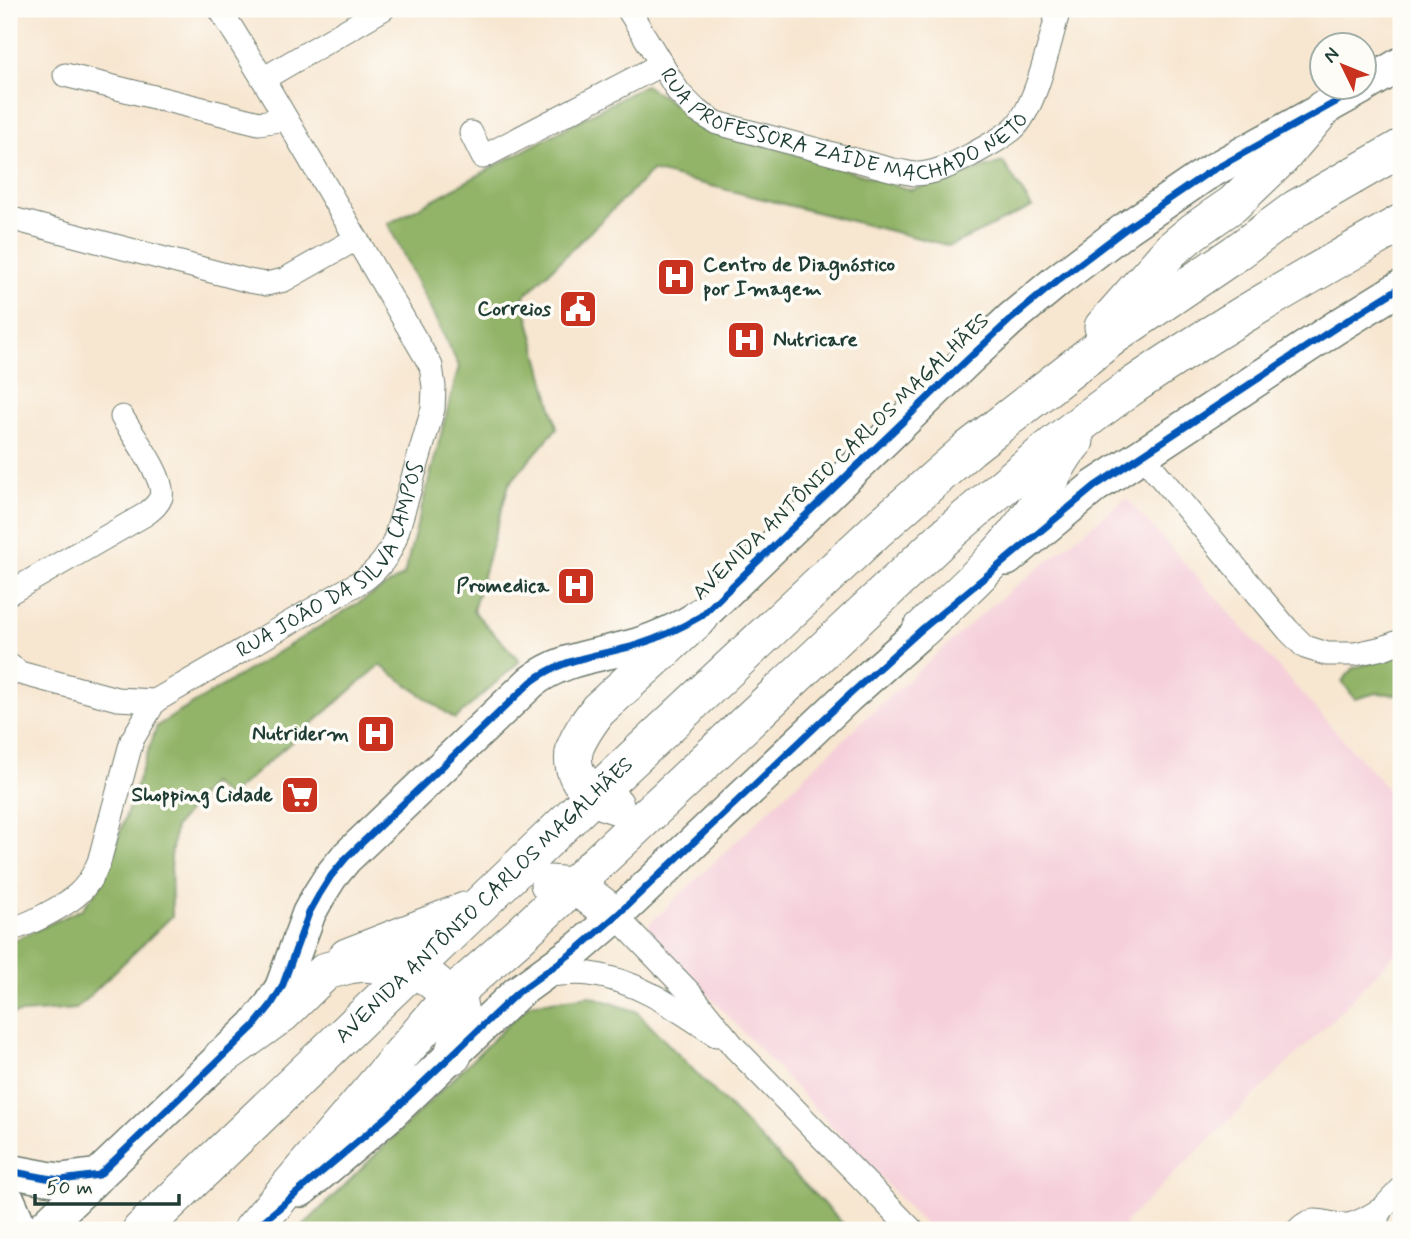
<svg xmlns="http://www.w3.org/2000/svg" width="1410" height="1239" font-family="Mynerve,sans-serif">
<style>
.built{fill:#f5cfda}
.forest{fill:#92b468;stroke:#58784e;stroke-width:2}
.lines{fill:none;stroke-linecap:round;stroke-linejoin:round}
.street-casing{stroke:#6b786b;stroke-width:25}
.secondary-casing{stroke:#6b786b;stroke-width:36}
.primary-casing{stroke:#6b786b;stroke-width:39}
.street{stroke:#fff;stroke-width:23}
.secondary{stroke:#fff;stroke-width:33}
.primary{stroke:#fff;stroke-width:37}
.cycleway-casing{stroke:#fdfcf7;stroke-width:11}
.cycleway{stroke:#0057b8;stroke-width:7}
.labels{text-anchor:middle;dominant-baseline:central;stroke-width:7;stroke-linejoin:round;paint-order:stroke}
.street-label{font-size:21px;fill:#1f3d34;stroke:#fdfcf7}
.poi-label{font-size:21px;font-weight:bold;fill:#1f3d34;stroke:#fdfcf7;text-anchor:end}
</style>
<rect width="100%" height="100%" fill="#fdfcf7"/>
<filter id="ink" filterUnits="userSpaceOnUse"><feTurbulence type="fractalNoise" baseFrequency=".0143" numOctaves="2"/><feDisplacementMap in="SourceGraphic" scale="14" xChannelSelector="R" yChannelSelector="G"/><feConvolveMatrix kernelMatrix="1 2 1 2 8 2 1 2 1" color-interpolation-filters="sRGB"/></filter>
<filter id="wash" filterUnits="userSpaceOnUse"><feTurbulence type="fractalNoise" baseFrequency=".00686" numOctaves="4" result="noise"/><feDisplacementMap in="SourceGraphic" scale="28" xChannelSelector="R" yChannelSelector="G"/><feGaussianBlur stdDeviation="1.57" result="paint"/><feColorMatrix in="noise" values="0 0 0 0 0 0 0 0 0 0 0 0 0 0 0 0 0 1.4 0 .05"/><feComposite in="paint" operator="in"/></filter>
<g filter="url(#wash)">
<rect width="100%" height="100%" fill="#f7e6d0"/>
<path class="built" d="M1126,498L1401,804V947L1337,1015L1124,1223L1130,1230H930L645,928L870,714L984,612Z"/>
<path class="forest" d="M645,85L712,128L911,190L1003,162L1032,207L950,246L652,171L523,297L557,428L509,484L473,611L520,661L455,719L380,665L228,797L211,783L175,827L171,857L172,916L76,1009L9,1014V940L17,939L82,909L102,884L157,726L404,575L459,366L388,224Z
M1399,654H1401V695L1376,693L1355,699L1342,681L1354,668Z
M590,996L636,1011L849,1230H299L529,1004Z"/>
</g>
<g filter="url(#ink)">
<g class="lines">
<defs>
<g id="street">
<path id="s1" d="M628,9L679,93L697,111L717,123L893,170C900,171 908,173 915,174C935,174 954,164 971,155C985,147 1000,140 1013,129C1036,109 1050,40 1059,9"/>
<path d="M65,75L259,123L286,119"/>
<path d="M263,79L383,9"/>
<path d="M471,133L483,157L662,64"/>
<path d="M9,218L249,281L266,284L284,280L356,239"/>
<path d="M1142,455L1288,630L1305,647L1327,654H1355L1383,648L1401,641"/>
<path d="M9,593L146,514C152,509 158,505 161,497C166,479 132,434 122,417"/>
<path id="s2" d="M9,665L20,673L117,699L155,701L365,579C380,567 388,557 395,539L433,409L434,387L431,366L263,79L220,9"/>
<path d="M616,916L691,994L735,1048L912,1230"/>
<path d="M9,929C24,928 66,905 78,894C88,885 94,874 99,862L132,740L155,701"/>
<path d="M541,976C557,974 574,972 590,974C637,980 677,1009 716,1035"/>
<path d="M1376,1220L1383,1208L1401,1189"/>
<path d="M1298,1230C1316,1210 1330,1230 1352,1224C1363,1221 1373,1214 1383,1208"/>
</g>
<path id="secondary" d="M1364,86L1401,64
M1007,559L1095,486L1335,328L1401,287
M9,1171L46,1178L61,1180L99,1175
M301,1190L388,1116L517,993L579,948L616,916L847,697L942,613
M9,1202L16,1218L15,1230
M41,1230L254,1026L271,1005L282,987L309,913L319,895L331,876L346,858L531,682C563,657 600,656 637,645C660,638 681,628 701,616L966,361L1011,319L1057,281L1127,228L1206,174L1361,88"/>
<g id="primary">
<path d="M1103,327L1171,250L1194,231L1233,204L1281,158L1323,109"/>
<path d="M921,630C960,593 1002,556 1033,511C1049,488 1056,461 1075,441"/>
<path d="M615,805C591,799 567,775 575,748C580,734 589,722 598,710L701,616"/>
<path d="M549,884L572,886L592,898L616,916"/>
<path d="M347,957L465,911"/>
<path d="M222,1057L282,1014L326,971L349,965L364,963L394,966L412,971L428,977L451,996L458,1003L462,1023L453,1055"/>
<path id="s3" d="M141,1230L594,795L878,529L970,448L1115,335L1236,253L1297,208L1401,148"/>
<path d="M252,1230L451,996L517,938L942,539C1001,488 1060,437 1124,392C1212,330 1307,277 1401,223"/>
</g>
</defs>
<use href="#street" class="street-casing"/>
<use href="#secondary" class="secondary-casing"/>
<use href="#primary" class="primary-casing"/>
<use href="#street" class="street"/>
<use href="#secondary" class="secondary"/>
<use href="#primary" class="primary"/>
<defs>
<path id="cycleway" d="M9,1171L46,1178L61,1180L99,1175L254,1026L271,1005L282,987L309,913L319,895L331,876L346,858L531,682C563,657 600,656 637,645C660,638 681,628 701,616L966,361L1011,319L1057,281L1127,228L1206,174L1361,88
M253,1230L388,1116L517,993L579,948L616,916L847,697L921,630L1095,486L1335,328L1401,287"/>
</defs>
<use href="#cycleway" class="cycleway-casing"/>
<use href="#cycleway" class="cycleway"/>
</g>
</g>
<defs>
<symbol id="hospital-square" viewBox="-11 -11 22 22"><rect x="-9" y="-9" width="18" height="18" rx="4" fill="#c8321e" stroke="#fdfcf7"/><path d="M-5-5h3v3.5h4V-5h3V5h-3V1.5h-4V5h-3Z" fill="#fff"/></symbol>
<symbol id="civic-square" viewBox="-11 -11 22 22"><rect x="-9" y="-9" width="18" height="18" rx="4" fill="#c8321e" stroke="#fdfcf7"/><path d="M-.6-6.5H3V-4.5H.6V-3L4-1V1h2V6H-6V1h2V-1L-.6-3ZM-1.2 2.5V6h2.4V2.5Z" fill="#fff"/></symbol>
<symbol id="supermarket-square" viewBox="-11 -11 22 22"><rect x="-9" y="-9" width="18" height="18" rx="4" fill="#c8321e" stroke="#fdfcf7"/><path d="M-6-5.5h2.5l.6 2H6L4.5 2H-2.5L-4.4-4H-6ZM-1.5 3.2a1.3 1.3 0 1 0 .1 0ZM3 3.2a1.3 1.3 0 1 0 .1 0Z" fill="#fff"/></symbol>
</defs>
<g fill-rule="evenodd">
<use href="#hospital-square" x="654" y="255" width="44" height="44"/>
<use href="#civic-square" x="556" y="287" width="44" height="44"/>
<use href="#hospital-square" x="724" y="318" width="44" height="44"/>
<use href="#hospital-square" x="554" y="564" width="44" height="44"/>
<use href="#hospital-square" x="354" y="712" width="44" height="44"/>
<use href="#supermarket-square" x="278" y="773" width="44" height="44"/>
</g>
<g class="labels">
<g class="street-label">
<text stroke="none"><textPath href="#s1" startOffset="275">RUA PROFESSORA ZAÍDE MACHADO NETO</textPath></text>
<text transform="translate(841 457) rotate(-44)">AVENIDA ANTÔNIO CARLOS MAGALHÃES</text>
<text stroke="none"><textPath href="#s2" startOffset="387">RUA JOÃO DA SILVA CAMPOS</textPath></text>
<text stroke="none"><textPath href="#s3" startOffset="476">AVENIDA ANTÔNIO CARLOS MAGALHÃES</textPath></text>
</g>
<g class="poi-label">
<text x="703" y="265" text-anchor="start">Centro de Diagnóstico<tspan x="703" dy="24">por Imagem</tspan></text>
<text x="551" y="309">Correios</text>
<text x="773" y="340" text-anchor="start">Nutricare</text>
<text x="549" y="586">Promedica</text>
<text x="349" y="734">Nutriderm</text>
<text x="273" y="795">Shopping Cidade</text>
</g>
</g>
<rect width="1410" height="1239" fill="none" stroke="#fdfcf7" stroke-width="35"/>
<g transform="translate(1343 66) rotate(313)"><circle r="33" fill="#fdfcf7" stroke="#a4b0a9" stroke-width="2"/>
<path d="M0-5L12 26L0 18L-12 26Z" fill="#c8321e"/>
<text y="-10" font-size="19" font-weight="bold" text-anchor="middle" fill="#1f3d34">N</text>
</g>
<path d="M35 1194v10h144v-10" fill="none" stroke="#1f3d34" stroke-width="3.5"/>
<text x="46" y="1194" font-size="21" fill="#1f3d34" stroke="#fdfcf7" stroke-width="5" paint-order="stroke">50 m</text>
</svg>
